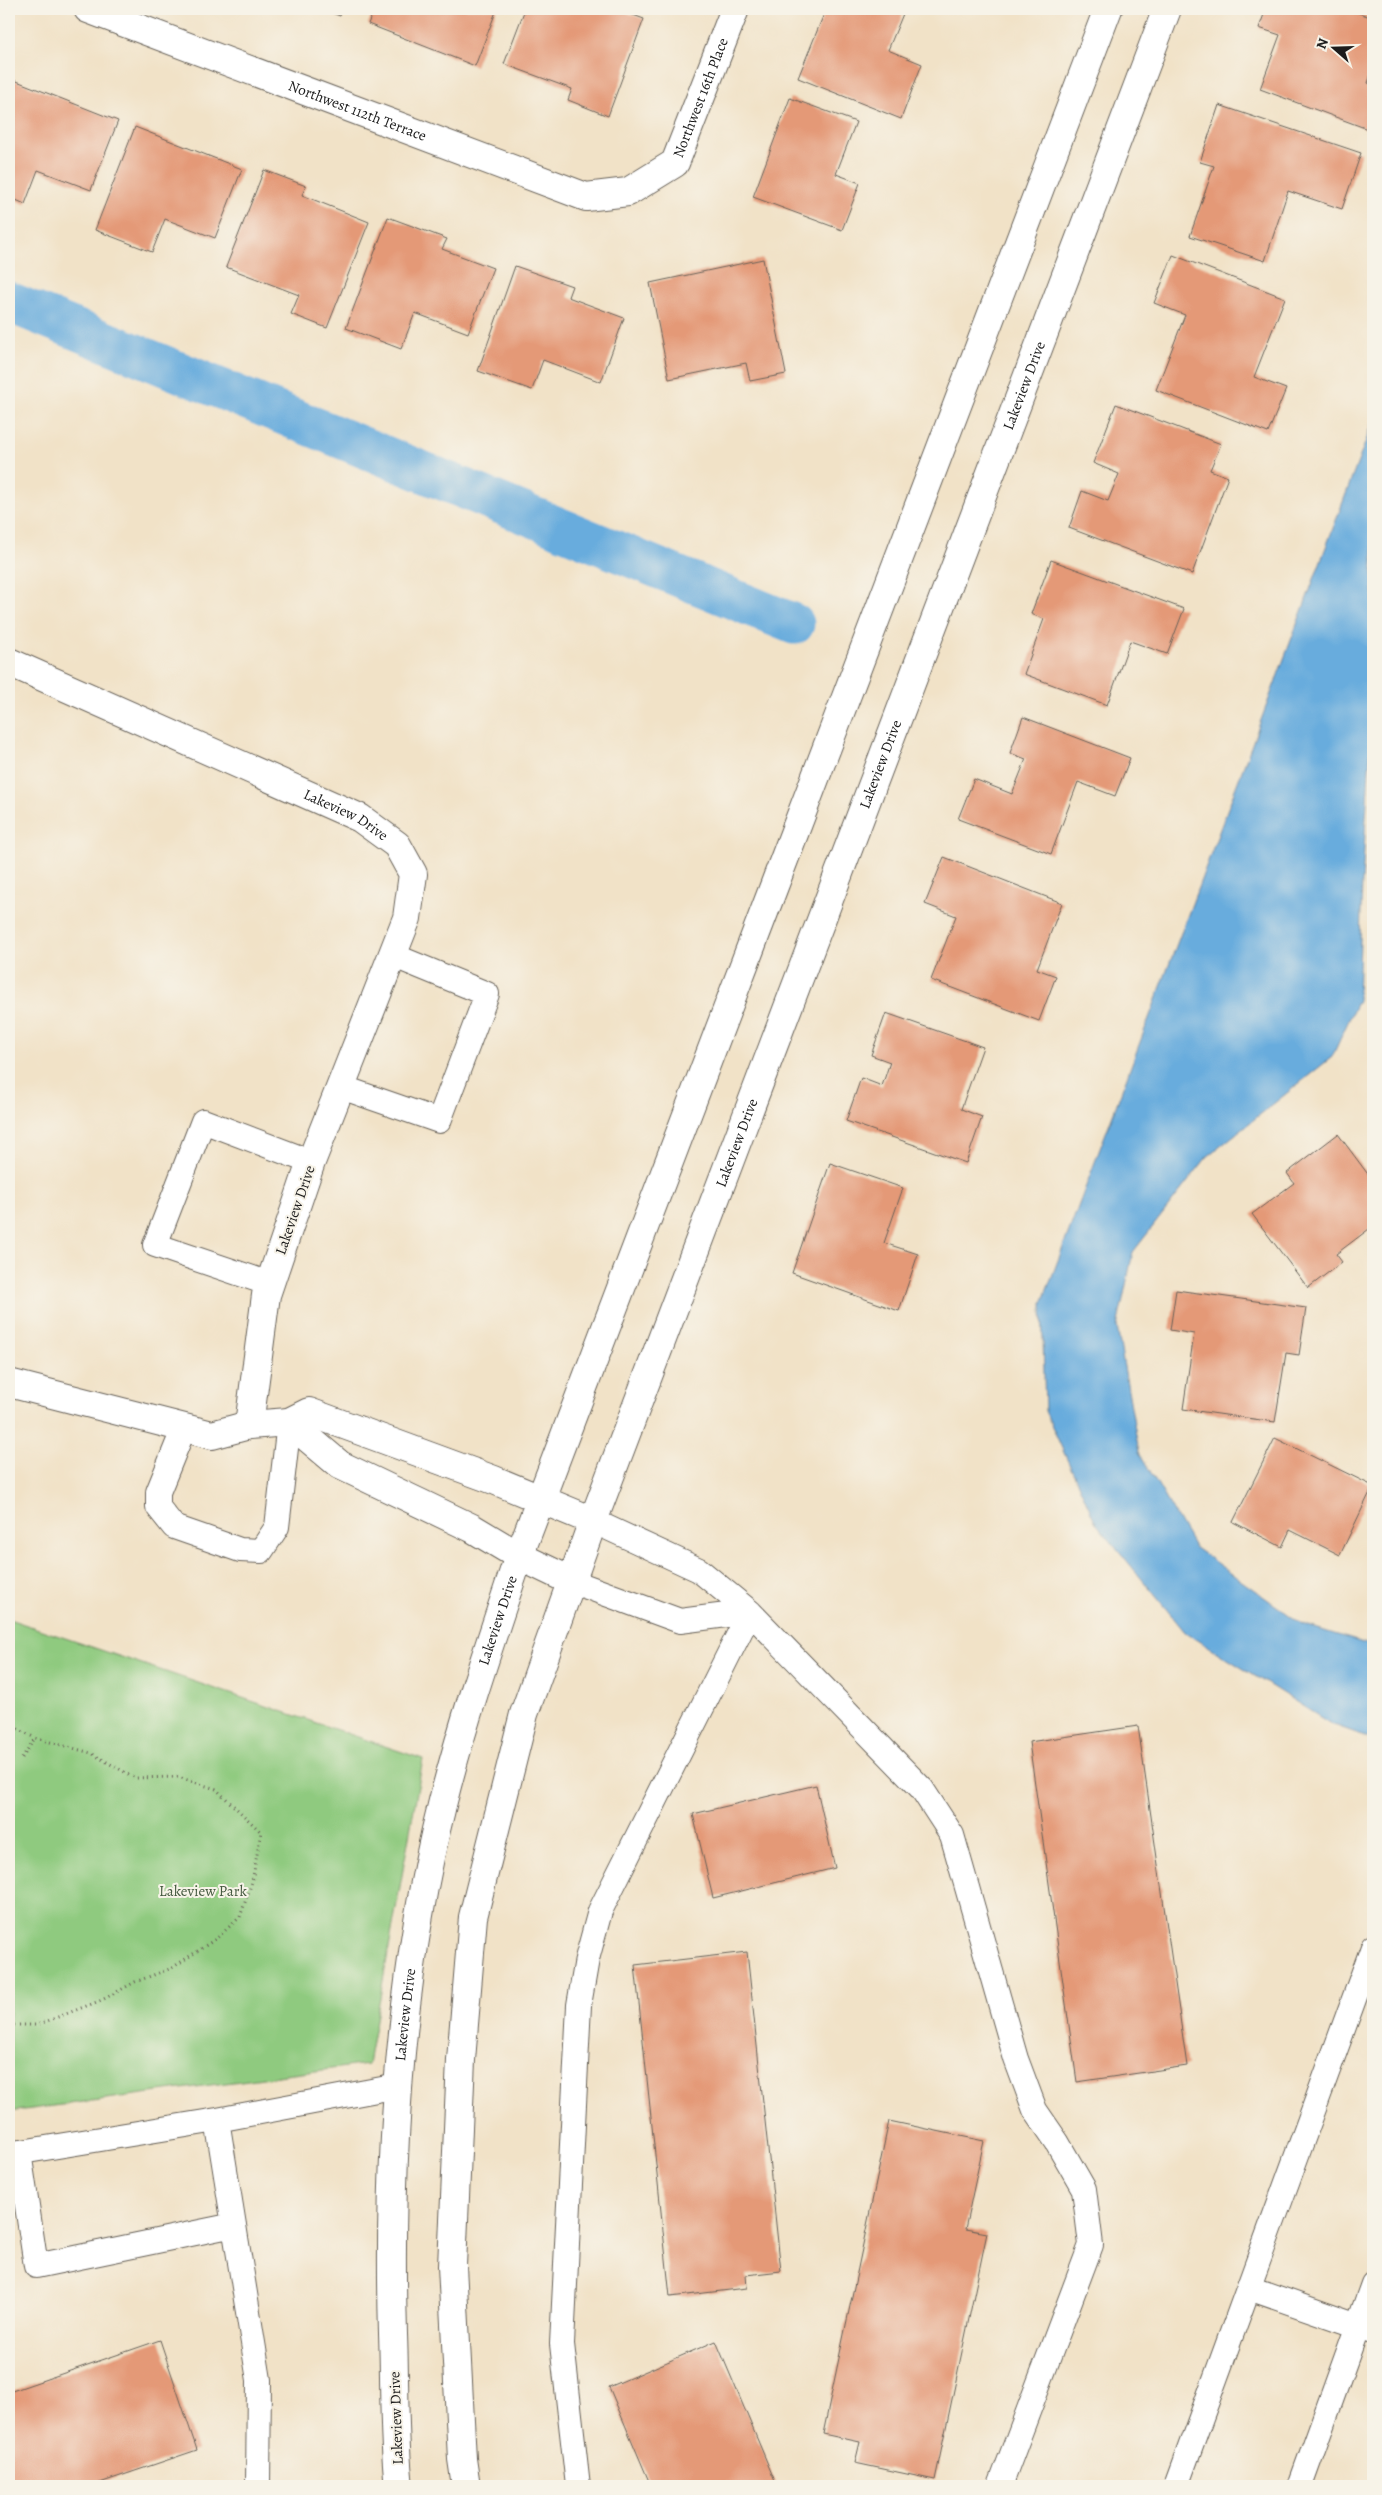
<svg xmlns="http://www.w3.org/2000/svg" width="1382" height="2495" font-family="Alegreya,serif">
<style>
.green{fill:#8fca7f;stroke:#56734e}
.water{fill:#68acdd;stroke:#42647c}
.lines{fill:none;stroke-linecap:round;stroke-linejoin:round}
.canal{stroke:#68acdd;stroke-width:41}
.building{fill:#e49977}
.lane-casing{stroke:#676158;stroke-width:26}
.street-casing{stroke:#676158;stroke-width:30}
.secondary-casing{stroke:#676158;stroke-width:30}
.path{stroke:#676158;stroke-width:3;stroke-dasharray:1 4;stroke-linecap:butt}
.lane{stroke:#fff;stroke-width:24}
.street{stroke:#fff;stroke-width:28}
.secondary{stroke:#fff;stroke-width:28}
.labels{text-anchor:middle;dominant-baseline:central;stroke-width:4;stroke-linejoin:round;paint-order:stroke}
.street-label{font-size:15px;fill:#1c1c1c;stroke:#f7f3e8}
.park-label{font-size:15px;fill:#44593f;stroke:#f7f3e8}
</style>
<rect width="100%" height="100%" fill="#f7f3e8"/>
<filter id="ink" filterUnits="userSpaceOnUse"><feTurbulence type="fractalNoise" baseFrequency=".02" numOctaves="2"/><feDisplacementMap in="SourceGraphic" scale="10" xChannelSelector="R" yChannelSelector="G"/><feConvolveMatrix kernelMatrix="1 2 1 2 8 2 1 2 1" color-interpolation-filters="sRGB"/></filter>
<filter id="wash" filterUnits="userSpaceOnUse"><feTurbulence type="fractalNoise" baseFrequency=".0096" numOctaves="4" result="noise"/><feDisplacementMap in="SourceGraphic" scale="20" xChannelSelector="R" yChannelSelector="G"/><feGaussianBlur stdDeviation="1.12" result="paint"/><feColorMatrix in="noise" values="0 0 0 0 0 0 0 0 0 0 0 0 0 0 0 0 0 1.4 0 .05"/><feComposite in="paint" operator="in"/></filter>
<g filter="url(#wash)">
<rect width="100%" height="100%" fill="#f1e2c7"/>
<path class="green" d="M9,1619L423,1759L368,2064L9,2112Z"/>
<path class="water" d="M1373,422V706L1362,882L1358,1000L1332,1057L1207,1157L1133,1252L1117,1327L1139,1452L1194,1547L1302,1624L1373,1646V1739L1331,1724L1185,1632L1096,1523L1045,1411L1042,1303Z"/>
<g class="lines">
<path class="canal" d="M9,302L794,624"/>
</g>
<g id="blocks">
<path class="building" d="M321,9H343L340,16Z
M374,9H497L475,66L368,24Z
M525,9H617L644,19L608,116L568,100L572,89L504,64Z
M826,9H905L888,50L922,64L901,119L798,78Z
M1266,9H1348L1373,18V68L1368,83L1373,85V131L1260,89L1280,35L1259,28Z
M9,78L118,121L91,190L38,170L25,204L9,197Z
M790,98L856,122L836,174L860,183L842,230L753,197Z
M1219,105L1361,153L1342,209L1288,191L1265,261L1190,236L1214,166L1200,162Z
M135,127L242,169L215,238L165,219L152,252L95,230Z
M264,170L306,186L302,195L369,222L327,328L291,314L299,295L226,267Z
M388,217L447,239L442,249L493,268L468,333L415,313L401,349L346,328Z
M1173,255L1285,298L1254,377L1286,389L1268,433L1156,390L1185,315L1154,303Z
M763,259L786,374L750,381L746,363L669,379L650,283Z
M515,266L572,286L568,297L624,318L601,382L543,360L532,390L478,371Z
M1116,404L1221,444L1210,470L1228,477L1192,574L1069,528L1082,491L1108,501L1119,474L1093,463Z
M1051,560L1184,609L1167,654L1130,641L1107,705L1024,674L1044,619L1031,614Z
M1023,717L1130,758L1115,796L1078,782L1051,854L958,819L974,779L1012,794L1026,759L1010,753Z
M944,857L1062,903L1037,969L1056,976L1039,1021L931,980L956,916L925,904Z
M886,1013L983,1047L961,1109L982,1117L966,1163L846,1121L861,1078L882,1086L890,1062L871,1055Z
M1338,1134L1373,1181V1226L1336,1254L1342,1262L1308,1288L1252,1214L1294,1183L1287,1173Z
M830,1163L903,1188L884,1243L918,1254L899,1311L792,1273Z
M1176,1290L1306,1308L1299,1355L1286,1353L1275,1422L1183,1409L1194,1334L1170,1330Z
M1275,1438L1373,1486L1340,1555L1290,1530L1282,1547L1233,1522Z
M1138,1726L1187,2066L1077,2082L1029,1742Z
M816,1785L835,1868L713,1898L693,1814Z
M747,1952L781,2271L746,2275L747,2288L670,2297L635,1965Z
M889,2121L984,2141L965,2229L987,2233L935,2480L855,2463L860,2442L823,2434Z
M160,2340L197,2450L91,2486H9V2392Z
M716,2341L777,2486H651L609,2387Z"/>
</g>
</g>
<g filter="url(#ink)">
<use href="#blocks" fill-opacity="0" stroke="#676158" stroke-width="1"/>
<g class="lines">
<defs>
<path id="lane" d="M341,1087L439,1121L487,994L392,955
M270,1284L155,1245L203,1121L311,1162
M184,1428L158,1492V1507L174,1527L240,1550L261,1551L277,1527L289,1422
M593,1521L699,1570L750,1612L922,1789L952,1835L1016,2059L1035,2110L1057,2142L1084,2189L1091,2245L1000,2486
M571,1581L680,1621L750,1612
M217,2120L259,2380L258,2486
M19,2152L36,2266L234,2225
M9,2154L217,2120L398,2086
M1249,2288L1372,2331
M578,2486L562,2344L579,2005L587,1959L600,1911L750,1612
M1176,2486L1373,1947
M1300,2486L1373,2284"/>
<g id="street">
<path id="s1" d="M88,9L586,197L628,192L675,163L735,9"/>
<path id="s2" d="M9,662L360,818L397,845L413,874L407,918L311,1162L266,1295L249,1425"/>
<path d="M9,1383L212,1435L249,1425L289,1422L309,1412L494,1480L593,1521"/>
<path d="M289,1422L340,1465L472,1528L519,1556L571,1581"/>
</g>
<g id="secondary">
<path id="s3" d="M399,2486C393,2436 395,2385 393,2334C388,2156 399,1975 443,1801C464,1718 492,1637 519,1556L1108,9"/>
<path id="s4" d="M466,2486L462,2459L452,2266L461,2060L473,1917L524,1714L593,1521L1167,9"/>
</g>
</defs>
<use href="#lane" class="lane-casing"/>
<use href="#street" class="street-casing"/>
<use href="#secondary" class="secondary-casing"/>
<path class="path" d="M9,1724L35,1738L91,1753L135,1778L178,1777L216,1789L261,1832L252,1882L240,1917L217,1938L172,1968L135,1982L102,2000L37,2025H9
M22,1758L35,1738"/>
<use href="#lane" class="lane"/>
<use href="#street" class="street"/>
<use href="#secondary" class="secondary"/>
</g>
</g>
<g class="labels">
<g class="street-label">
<text stroke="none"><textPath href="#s1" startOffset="700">Northwest 16th Place</textPath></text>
<text stroke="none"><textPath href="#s1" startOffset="288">Northwest 112th Terrace</textPath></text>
<text stroke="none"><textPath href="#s4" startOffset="2199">Lakeview Drive</textPath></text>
<text stroke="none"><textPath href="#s4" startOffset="1794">Lakeview Drive</textPath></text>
<text stroke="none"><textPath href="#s2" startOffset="370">Lakeview Drive</textPath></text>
<text stroke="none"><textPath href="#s4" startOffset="1389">Lakeview Drive</textPath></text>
<text transform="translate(295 1210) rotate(-71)">Lakeview Drive</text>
<text stroke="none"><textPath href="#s3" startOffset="878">Lakeview Drive</textPath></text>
<text stroke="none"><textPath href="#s3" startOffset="472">Lakeview Drive</textPath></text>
<text transform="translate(396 2418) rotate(-92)">Lakeview Drive</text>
</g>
<g class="park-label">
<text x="203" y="1891">Lakeview Park</text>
</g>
</g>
<rect width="1382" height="2495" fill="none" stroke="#f7f3e8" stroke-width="30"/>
<g transform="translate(1334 48) rotate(290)" stroke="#f7f3e8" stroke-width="4" paint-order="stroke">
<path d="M0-4L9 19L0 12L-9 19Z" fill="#1c1c1c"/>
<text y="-8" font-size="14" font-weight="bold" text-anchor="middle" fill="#1c1c1c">N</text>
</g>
</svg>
